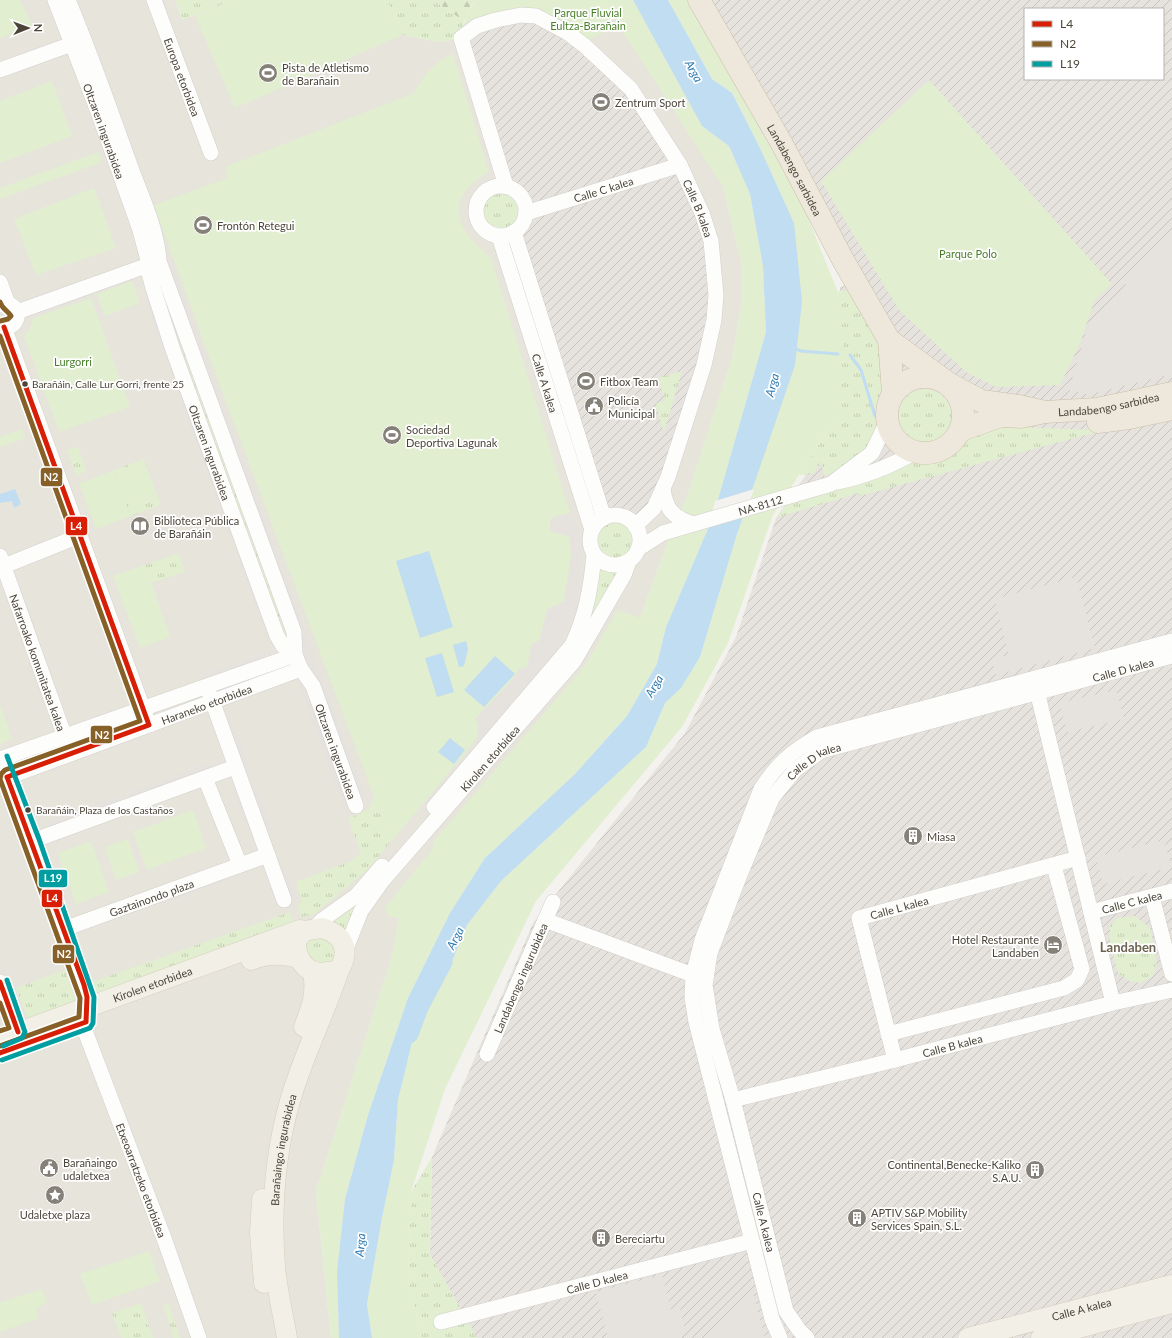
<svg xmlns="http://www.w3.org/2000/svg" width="1172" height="1338" font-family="Lato,sans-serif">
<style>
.residential{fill:#e7e4dc}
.industrial{fill:url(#industrial-furrows);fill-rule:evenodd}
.grass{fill:url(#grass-tufts)}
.forest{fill:url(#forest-firs)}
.green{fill:#e1eecf}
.parking{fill:#e6e3df}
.water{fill:#c0ddf1}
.pier{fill:#f4f2ee}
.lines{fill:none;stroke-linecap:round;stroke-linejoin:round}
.stream{stroke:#c0ddf1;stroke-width:3}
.river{stroke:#c0ddf1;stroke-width:19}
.minor-casing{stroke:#d2d0cb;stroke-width:16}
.major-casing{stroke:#d6cebb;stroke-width:21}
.highway-casing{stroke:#ccbfa9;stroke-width:23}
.minor{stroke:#fdfdfc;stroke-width:15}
.major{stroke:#f2efe6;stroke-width:20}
.highway{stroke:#ede8db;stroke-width:22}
.bus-1-casing{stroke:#fff;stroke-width:8}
.bus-2-casing{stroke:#fff;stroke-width:8}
.bus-3-casing{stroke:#fff;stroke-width:8}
.bus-1{stroke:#d81e05;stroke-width:5}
.bus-2{stroke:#876028;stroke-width:5}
.bus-3{stroke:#009ea0;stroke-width:5}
.bus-dot{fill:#4b4439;stroke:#fff;stroke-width:1.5}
.labels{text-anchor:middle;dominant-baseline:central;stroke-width:3.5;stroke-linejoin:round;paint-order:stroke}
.bus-label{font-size:10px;fill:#4b4439;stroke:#fff;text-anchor:start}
.park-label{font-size:11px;fill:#4a7f2a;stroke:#fff}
.poi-label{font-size:11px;fill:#4b4439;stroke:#fff;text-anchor:start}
.street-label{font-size:11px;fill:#4b4439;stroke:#fff}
.water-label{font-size:12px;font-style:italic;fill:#2e7ab2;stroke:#fff}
.quarter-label{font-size:13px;font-weight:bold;fill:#6e6250;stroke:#fff}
.line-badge{stroke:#fff;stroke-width:1.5}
.badge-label{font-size:11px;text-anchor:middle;font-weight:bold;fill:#fff}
</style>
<defs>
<pattern id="industrial-furrows" width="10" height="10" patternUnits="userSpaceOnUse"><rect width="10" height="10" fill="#e6e2de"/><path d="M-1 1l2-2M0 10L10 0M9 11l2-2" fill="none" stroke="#c7c3bf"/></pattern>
<pattern id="grass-tufts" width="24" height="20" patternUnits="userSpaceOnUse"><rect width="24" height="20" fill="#e1eecf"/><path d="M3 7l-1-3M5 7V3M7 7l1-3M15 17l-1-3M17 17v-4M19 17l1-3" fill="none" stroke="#c3cdb2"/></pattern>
<pattern id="forest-firs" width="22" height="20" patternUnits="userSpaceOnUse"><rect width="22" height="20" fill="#e1eecf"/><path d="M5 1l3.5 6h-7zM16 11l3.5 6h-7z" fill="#c3cdb2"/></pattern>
</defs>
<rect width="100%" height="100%" fill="#f4f2ee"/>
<path class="residential" d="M0,0H175L182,20L233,0H387L402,35L440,42L461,38L587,34L628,11L723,187L741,262V308L732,358L687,497L672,531L640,618L519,784L442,852L435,846L399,918L391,960L316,1191L331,1338H0Z"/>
<path class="industrial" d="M708,0H1172V1338H477L430,1255L432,1157L533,923L685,733L736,637L776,518L839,427L840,287L847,285ZM1025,9H1163V79H1025Z
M536,16L631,89L692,189L716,295L668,477L635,526L614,515L609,516L596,523L506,235L522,224L523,199L506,186L461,38Z"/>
<path class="grass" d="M175,0H233L182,20Z
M387,0H433L464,21L461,38L440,42L402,35Z
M482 211a18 18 0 1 1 36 0a18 18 0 1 1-36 0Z
M838,291H848C862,314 885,345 884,374C884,386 879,399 877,411C876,418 878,428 875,435C866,459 846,467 824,476L821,462L813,474L799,475L836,418Z
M186,352L291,643L288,644L183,353Z
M682,371L664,432L655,404L665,400L658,378Z
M898 416a27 27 0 1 1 54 0a27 27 0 1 1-54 0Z
M993,426L1096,430L1097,432L860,496L859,493L776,518L788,503L909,461C942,471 952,446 976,431C981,428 988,427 993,426Z
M78,447L87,471L76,475L67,450Z
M144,459L147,468L117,479L114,470Z
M156,492L161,505L131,516L126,503Z
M597 541a18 18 0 1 1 36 0a18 18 0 1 1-36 0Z
M178,553L185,572L151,583L145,565Z
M597,564L607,568H620L582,632Z
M128,718L133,721L130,727L20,767L17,756Z
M374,798L391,842L367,870L313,915L301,917L297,904L302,902L296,882L351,861L361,853L348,819L369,809Z
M359,897L345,936L327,922Z
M290,912L293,921L93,995L89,983Z
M1135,916L1150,928L1157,962L1153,976L1141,983L1129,981L1118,973L1110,943V926L1117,918Z
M312,933L334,943L335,962L312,964L302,942Z
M65,970L76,1002L28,1019L16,988Z
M432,1157L430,1254L477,1338H421L408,1277L411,1192Z
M141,1303L153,1338H121L112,1313Z
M168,1303L180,1338H174L163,1305Z"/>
<path class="forest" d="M433,0H477L471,6L464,21Z"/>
<path class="green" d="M0,0H20L33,26L0,38Z
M233,0H387L402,35L235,108L195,16Z
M477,0H633L702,126L729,146L750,194L763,266L766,332L713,517L666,627L657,664L627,716L575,774L485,858L450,913L408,998L368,1115L345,1199L337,1271L339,1338H331L316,1191L391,960L399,918L390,917L384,909L435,846L432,843L584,667L618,610L640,618L672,531L687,497L732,358L741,308V262L723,187L606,6L612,28L587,41L534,9L461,38C464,23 466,11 477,0Z
M668,0H690L804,208L837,290L844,340L836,418L773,515L728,643L682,727L536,901L445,1089L411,1192L408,1277L421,1338H372L367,1304L382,1218L394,1160L398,1100L413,1038L421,994L450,966L467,925L501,881L646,747L665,703L681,688L700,657L737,534L794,223L759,146L732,93L712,79Z
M453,54L489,172C466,184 449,206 465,231C472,241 483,250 491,258L570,513L551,518L570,537L571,556L564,602L547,610L540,640L532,644L527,666L519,670L478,725L479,733L475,741L391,842L203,340L154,205L228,178L225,167L414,93C422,77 436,60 453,54Z
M929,80L1112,284L1094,301L1081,341L1060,385L996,387L966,372L899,310L821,181Z
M52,81L72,136L0,163V101Z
M98,152L102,162L0,199V188Z
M94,188L116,248L36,275L14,219Z
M132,281L140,303L105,316L97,294Z
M91,298L130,407L59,432L24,336L30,329L33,318Z
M22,429L25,438L0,447V437Z
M147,468L156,492L126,503L131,516L96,529L79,484L114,470L118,479Z
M145,565L170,637L140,648L113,576Z
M0,705L12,739L0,744Z
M193,810L206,848L147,870L133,832Z
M128,839L139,872L116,880L105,847Z
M91,841L109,892L76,904L58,853Z
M149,1251L160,1281L92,1305L80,1274Z
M42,1289L47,1303L36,1308L39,1318L0,1332V1303Z"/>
<path class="parking" d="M1172,237V374L1094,393L1086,394L1069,390L1089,322L1127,287L1124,282Z
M172,265L197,332L191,339L166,271Z
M151,294L167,341L162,348L145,300Z
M201,346L366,797L358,800L195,352Z
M172,356L274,635L268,641L167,362Z
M570,513L572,520L580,530L583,557L577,610L560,644L530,683L477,744L478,725L475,719L516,676L519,669L527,668L532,644L540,640L547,609L564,602L571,556L570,537L549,531L551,518Z
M1076,577L1095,648L996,675L992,659L1009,655L995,599Z
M265,653L272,658L210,681L202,675Z
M306,683L351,806L344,809L299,685Z
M1116,690L1124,719L1067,732L1060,703Z
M223,713L229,714L252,774L244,772Z
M209,763L215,769L134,800L131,792Z
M249,784L256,785L273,831L265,830Z
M232,788H239L257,835L249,834Z
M8,795L76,979L69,977L3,797Z
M116,797L119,805L51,829L46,822Z
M1164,840L1171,867L1103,884L1096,857Z
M244,867L248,872L157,906L155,899Z
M279,868H286L297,898L291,900Z
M662,1275L671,1310L680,1308L686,1333L679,1338H608L596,1292Z
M753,1293L765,1338H703L738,1307Z"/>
<path class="water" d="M633,0H668L712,79L732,93L759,146L794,223L802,301L795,365L737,534L700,657L681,688L665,703L646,747L501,881L467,925L450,966L421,994L413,1038L398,1100L394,1160L382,1218L367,1304L372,1338H339L337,1271L345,1199L368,1115L408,998L450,913L485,858L575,774L627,716L657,664L666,627L713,517L766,332L763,266L750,194L729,146L702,126Z
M15,489L21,504L14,508L12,501L0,503V494Z
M429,551L453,627L420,638L396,561Z
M466,641L468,649L464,666L459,667L453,645Z
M442,653L454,692L437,697L425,658Z
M495,656L515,674L484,707L464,690Z
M450,738L465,750L454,764L438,752Z"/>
<path class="pier" d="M754,489L745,516L711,517L715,501Z"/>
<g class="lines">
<path class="stream" d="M794,348L801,351L838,354
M850,355L861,370L875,416"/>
<path class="river" d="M409,1034L419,1007L443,962"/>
<defs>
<g id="minor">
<path id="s1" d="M55,0L97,109L140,230L149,264V273L153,288L173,350L277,636L283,646L295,655"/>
<path id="s2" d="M68,0C91,54 110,110 130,165C141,196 157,228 159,261L294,632L295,655L301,669L313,686L356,806"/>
<path id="s3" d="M154,0L211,153"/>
<path d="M0,70L72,44"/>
<circle cx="501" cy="211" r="25"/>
<path id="s4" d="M506,186L461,38L477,26L496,20L521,15L536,16L568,33L585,46L631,89L680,165L702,213L711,241L716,295L714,320L704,365L668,477L654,508L635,526"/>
<path id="s5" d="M526,213L680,165"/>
<path d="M514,232L604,518"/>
<path id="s6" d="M499,236L592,530"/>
<path d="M0,282L8,304"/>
<path d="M0,305H11C24,313 15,332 0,326"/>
<path d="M17,312L157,262"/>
<path d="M4,327L149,725"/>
<path d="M838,482C865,476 890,467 915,452"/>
<path d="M663,489C666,510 673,517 693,524"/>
<circle cx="615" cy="540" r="25"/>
<path id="s7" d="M638,549L663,533L831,484L872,453L887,422"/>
<path id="s8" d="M0,556L65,737"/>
<path d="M4,566L79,536"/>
<path d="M1037,691L1113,1003"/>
<path d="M209,692L284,900"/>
<path d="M0,759L295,655"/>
<path d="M4,769L84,985L87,997L86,1016"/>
<path d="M205,778L240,865"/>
<path id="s9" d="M0,780L301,669"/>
<path d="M434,807L572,645C586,616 591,587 594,555"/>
<path d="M32,841L235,767"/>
<path d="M1152,897L1172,974"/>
<path id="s10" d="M1091,912L1172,891"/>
<path d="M545,920L693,975"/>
<path d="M315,928L322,920L357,895L382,866"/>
<path id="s11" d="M64,929L268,855"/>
<path id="s12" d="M345,951L361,911L383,880L574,661L624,575L629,561"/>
<path d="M0,982L22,1044"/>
<path id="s13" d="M82,1023L165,1241L199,1338"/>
<path d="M888,1034L1064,988L1077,980L1082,969L1054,866"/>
<path id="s14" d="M487,1054L553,902"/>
<path id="s15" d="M895,1060L859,918L1078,858"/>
<path id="s16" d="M733,1100L895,1060L1113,1003L1172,990"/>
<path id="s17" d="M441,1322L752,1241"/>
<path d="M780,1338L772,1319L696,1022L692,997L693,975L702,940L761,789C778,763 790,753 817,737L1172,641"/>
<path id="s18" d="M807,1338L799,1330L786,1311L733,1100L712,1029L705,985L710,953L739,877L772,798L795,770L821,751L1172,656"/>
</g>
<g id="major">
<path d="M322,928C345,935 350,951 339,970C331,972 322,974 314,972C302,968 292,950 298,938C300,935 303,933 304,931Z"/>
<path d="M251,960C268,953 281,954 299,958"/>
<path d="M304,1027C312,1006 317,994 313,971"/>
<path id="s19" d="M0,1039L300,930L304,931"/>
<path d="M262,1199L260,1233L264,1283"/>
<path id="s20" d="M287,1338C283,1314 277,1290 275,1266C271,1212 275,1153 290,1101C303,1056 324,1015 339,970"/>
<path id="s21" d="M968,1338L1172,1285"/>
<path d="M1041,1338L1172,1303"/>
</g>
<g id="highway">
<path id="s22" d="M699,0L782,144L843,260L889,340L948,383L981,401L1019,406L1045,412"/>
<path d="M889,340L893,393"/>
<circle cx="925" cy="415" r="38"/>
<path d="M1098,422L1129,418L1172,409"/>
<path id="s23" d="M961,430L1001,416L1021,417L1045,412L1097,409L1172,393"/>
</g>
</defs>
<use href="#minor" class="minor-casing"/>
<use href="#major" class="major-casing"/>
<use href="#highway" class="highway-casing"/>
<use href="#minor" class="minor"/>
<use href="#major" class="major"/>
<use href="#highway" class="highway"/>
<defs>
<path id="bus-1" d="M4,327L149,725
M7,777L84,985L87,997L86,1022
M7,777L149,725
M0,982L18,1032
M0,1053L86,1022"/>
<path id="bus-2" d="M0,302C2,309 7,310 11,316L8,319L0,321
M0,336L140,721L5,770L1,774L0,779L80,998L79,1017L0,1046
M0,1003L9,1028L0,1031"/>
<path id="bus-3" d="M3,1046L22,1038L25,1032L7,980
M2,1060L90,1028L93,1023L94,997L39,839L7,756"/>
</defs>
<use href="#bus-1" class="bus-1-casing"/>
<use href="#bus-2" class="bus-2-casing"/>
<use href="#bus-3" class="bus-3-casing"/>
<use href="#bus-1" class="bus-1"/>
<use href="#bus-2" class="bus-2"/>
<use href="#bus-3" class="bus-3"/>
</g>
<defs>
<symbol id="stadium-disc" viewBox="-11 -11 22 22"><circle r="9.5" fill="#868178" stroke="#fff"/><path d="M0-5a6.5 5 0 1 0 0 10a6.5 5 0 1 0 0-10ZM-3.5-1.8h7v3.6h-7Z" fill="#fff"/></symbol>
<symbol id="civic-disc" viewBox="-11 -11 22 22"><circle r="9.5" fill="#868178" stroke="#fff"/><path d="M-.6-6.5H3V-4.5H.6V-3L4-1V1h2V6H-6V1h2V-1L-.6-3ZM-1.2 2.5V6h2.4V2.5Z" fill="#fff"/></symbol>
<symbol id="library-disc" viewBox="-11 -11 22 22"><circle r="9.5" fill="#868178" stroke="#fff"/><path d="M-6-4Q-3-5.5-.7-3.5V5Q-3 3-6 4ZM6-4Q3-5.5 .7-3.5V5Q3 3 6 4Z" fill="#fff"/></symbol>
<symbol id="building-disc" viewBox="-11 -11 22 22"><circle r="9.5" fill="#868178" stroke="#fff"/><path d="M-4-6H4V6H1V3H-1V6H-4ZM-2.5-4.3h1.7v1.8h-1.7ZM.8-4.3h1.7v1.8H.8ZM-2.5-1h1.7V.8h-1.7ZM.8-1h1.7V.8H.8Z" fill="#fff"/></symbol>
<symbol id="hotel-disc" viewBox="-11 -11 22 22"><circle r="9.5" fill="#868178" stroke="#fff"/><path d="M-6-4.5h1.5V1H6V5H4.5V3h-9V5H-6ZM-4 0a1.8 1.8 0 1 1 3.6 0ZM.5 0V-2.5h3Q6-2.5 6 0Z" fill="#fff"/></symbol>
<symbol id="sight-disc" viewBox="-11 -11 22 22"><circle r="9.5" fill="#868178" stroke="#fff"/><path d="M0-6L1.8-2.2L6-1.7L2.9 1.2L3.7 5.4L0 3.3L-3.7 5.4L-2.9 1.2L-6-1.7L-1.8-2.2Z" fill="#fff"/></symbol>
</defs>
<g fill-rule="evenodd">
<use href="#stadium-disc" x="257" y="62" width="22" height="22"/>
<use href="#stadium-disc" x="590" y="91" width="22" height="22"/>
<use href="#stadium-disc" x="192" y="214" width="22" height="22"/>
<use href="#stadium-disc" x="575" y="370" width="22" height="22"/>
<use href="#civic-disc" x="583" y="395" width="22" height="22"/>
<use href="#stadium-disc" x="381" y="424" width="22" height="22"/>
<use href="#library-disc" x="129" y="515" width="22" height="22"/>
<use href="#building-disc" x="902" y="825" width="22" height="22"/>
<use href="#hotel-disc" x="1042" y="934" width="22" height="22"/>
<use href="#civic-disc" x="38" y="1157" width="22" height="22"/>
<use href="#building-disc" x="1024" y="1159" width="22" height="22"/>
<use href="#sight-disc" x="44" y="1184" width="22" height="22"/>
<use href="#building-disc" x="846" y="1207" width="22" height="22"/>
<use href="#building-disc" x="590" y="1227" width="22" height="22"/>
</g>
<g class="bus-dot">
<circle cx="25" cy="384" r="3.5"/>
<circle cx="28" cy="810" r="3.5"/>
</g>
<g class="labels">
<g class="bus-label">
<text x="32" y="384">Barañáin, Calle Lur Gorri, frente 25</text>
<text x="36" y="810">Barañáin, Plaza de los Castaños</text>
</g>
<g class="park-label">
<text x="588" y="12">Parque Fluvial<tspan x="588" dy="13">Eultza-Barañain</tspan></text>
<text x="968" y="253">Parque Polo</text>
<text x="73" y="361">Lurgorri</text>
</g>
<g class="poi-label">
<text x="282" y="67">Pista de Atletismo<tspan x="282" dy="13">de Barañain</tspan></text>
<text x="615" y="102">Zentrum Sport</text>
<text x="217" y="225">Frontón Retegui</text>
<text x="600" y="381">Fitbox Team</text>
<text x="608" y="400">Policía<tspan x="608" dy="13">Municipal</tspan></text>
<text x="406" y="429">Sociedad<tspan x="406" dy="13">Deportiva Lagunak</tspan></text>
<text x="154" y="520">Biblioteca Pública<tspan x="154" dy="13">de Barañáin</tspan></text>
<text x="927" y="836">Miasa</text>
<text x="1039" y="939" text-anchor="end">Hotel Restaurante<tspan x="1039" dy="13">Landaben</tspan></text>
<text x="63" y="1162">Barañaingo<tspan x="63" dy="13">udaletxea</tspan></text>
<text x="1021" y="1164" text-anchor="end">Continental,Benecke-Kaliko<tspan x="1021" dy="13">S.A.U.</tspan></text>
<text x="871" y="1212">APTIV S&amp;P Mobility<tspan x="871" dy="13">Services Spain, S.L.</tspan></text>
<text x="55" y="1214" text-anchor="middle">Udaletxe plaza</text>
<text x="615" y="1238">Bereciartu</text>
</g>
<g class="street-label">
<text stroke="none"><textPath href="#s3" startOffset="82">Europa etorbidea</textPath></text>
<text stroke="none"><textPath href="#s1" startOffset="140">Oltzaren ingurabidea</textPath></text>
<text stroke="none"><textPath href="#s22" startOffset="195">Landabengo sarbidea</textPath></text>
<text stroke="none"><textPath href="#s5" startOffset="81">Calle C kalea</textPath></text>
<text stroke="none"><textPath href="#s4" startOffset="493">Calle B kalea</textPath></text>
<text stroke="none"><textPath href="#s6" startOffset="154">Calle A kalea</textPath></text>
<text stroke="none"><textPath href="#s23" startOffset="151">Landabengo sarbidea</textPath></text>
<text stroke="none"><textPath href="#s1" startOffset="479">Oltzaren ingurabidea</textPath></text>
<text stroke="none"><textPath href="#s7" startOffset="131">NA-8112</textPath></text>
<text stroke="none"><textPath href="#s8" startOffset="113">Nafarroako komunitatea kalea</textPath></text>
<text stroke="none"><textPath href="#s18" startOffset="951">Calle D kalea</textPath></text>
<text stroke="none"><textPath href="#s9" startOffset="220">Haraneko etorbidea</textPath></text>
<text stroke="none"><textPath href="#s2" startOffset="800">Oltzaren ingurabidea</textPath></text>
<text stroke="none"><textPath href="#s12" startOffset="243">Kirolen etorbidea</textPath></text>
<text stroke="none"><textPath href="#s18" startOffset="627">Calle D kalea</textPath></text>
<text stroke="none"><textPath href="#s11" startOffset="93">Gaztainondo plaza</textPath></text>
<text stroke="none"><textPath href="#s10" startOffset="42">Calle C kalea</textPath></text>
<text stroke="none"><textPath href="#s15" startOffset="188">Calle L kalea</textPath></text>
<text stroke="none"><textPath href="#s14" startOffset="83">Landabengo ingurubidea</textPath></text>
<text stroke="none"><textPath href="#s19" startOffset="162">Kirolen etorbidea</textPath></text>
<text stroke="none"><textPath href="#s16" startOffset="226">Calle B kalea</textPath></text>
<text stroke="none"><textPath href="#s20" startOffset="190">Barañaingo ingurabidea</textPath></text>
<text stroke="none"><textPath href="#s13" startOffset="168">Etxeoarratzeko etorbidea</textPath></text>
<text transform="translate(764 1222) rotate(76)">Calle A kalea</text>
<text stroke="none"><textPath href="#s17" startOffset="161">Calle D kalea</textPath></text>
<text stroke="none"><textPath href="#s21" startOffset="117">Calle A kalea</textPath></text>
</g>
<g class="water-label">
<text transform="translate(694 71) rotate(61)">Arga</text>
<text transform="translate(772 385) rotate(-75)">Arga</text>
<text transform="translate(654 686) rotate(-60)">Arga</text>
<text transform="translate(455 938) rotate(-62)">Arga</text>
<text transform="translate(360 1245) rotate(-85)">Arga</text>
</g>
<g class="quarter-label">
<text x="1128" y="947">Landaben</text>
</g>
</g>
<g class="line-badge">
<rect x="40" y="467" width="23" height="20" rx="4" fill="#876028"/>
<rect x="65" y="516" width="23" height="20" rx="4" fill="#d81e05"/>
<rect x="90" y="725" width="23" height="19" rx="4" fill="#876028"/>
<rect x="38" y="869" width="30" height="19" rx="4" fill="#009ea0"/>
<rect x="41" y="889" width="22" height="19" rx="4" fill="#d81e05"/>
<rect x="52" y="944" width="23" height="20" rx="4" fill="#876028"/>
</g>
<g class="badge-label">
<text x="51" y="481">N2</text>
<text x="76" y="530">L4</text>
<text x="102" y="739">N2</text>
<text x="53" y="882">L19</text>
<text x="52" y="902">L4</text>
<text x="64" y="958">N2</text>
</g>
<rect x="1024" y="8" width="140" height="72" fill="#ffffff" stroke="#b7b4b0"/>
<rect x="1032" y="21" width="20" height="6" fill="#d81e05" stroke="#b7b4b0"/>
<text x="1060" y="28" font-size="12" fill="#4b4439">L4</text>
<rect x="1032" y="41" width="20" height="6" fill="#876028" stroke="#b7b4b0"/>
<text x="1060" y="48" font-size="12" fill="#4b4439">N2</text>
<rect x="1032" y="61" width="20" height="6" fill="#009ea0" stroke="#b7b4b0"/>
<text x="1060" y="68" font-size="12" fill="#4b4439">L19</text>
<g transform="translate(28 28) rotate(89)" stroke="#ffffff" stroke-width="3" paint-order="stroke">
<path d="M0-3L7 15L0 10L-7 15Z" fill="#4b4439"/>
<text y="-6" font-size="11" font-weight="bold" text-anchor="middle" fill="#4b4439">N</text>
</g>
</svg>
